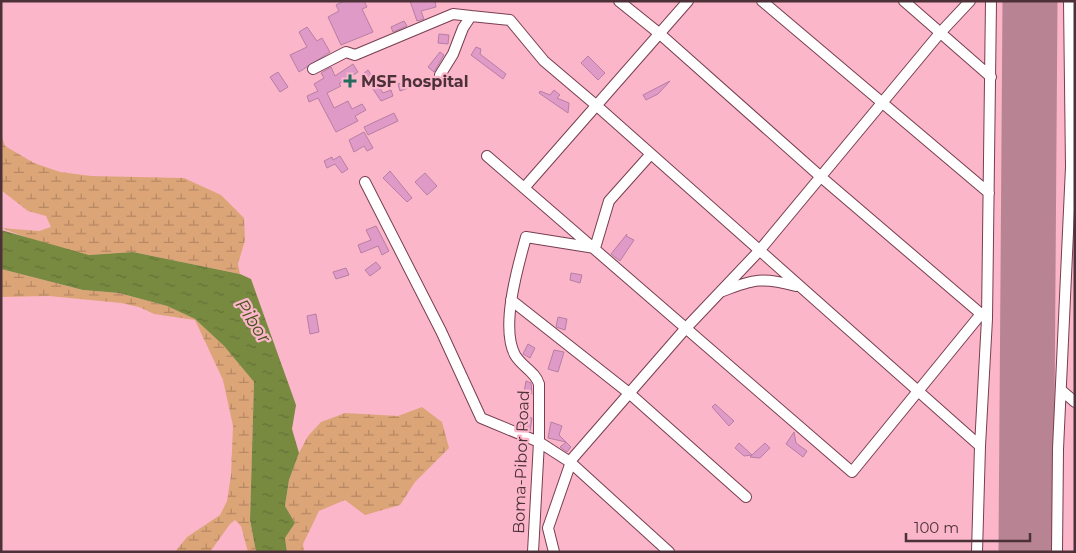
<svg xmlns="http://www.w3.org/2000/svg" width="1076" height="553" font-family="Montserrat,sans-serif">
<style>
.wetland{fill:url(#wetland-marsh)}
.water{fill:url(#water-ripples)}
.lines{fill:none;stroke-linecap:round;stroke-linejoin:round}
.runway{stroke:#b88392;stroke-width:55}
.building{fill:#e09ac7;stroke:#b67fa3}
.minor-casing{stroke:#783e51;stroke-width:12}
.minor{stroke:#fff;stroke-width:10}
.poi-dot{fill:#246b5f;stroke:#fbb6c9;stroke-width:2}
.labels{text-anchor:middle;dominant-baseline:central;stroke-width:4.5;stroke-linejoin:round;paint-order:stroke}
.poi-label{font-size:16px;font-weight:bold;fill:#4d3139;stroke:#fbb6c9;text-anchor:start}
.street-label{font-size:16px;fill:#4d3139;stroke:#fbb6c9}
.water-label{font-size:18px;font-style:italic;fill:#46521b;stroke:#fbb6c9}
</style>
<defs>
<pattern id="wetland-marsh" width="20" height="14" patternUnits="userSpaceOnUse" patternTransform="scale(1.25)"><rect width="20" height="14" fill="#dca578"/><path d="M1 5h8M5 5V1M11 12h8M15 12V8" fill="none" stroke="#b58763"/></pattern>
<pattern id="water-ripples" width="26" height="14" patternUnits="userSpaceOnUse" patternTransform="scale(1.25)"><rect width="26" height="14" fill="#788a40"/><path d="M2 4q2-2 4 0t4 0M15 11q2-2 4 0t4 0" fill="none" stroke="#657137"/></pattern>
</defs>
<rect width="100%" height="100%" fill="#fbb6c9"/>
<path class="wetland" d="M1,134L5,146L34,163L60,172L91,176L184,178L221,195L244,218L245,240L238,264L240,274L133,252L89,255L39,242L1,228L39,231L51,227L46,216L28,211L1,190Z
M1,269L83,290L119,293L167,306L195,319L224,346L254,382L250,520L256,552H248L241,526L235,520L230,524L210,552H175L187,537L220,515L227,501L231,475L233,426L223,380L195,320L154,314L139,307L121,303L49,296L1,297Z
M422,407L442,422L449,448L415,482L400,505L365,515L345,500L319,511L303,544L304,552H287L285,538L295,523L285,506L289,480L299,453L308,436L321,422L345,413L398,416Z"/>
<path class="water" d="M1,230L89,255L133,252L240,274L251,279L296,405L292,429L299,453L289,480L285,506L295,523L285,538L287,552H256L250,520L254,382L224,346L195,319L167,306L119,293L83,290L1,269Z"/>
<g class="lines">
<path class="runway" d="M1026,552L1030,1"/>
</g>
<path class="building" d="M344,1H364L367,7L362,9L373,32L341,45L328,17L339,11L336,5Z
M410,1H435L436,7L421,11L424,19L417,21Z
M404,21L407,26L393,32L391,27Z
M307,27L317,41L322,38L330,52L299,72L290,55L307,47L299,32Z
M439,34L449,35L448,44L438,43Z
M476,47L481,49L480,54L506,74L503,79L471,55Z
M440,52L444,55L434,72L428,67Z
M588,56L605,73L598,80L581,63Z
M353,64L358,72L339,84L341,86L327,93L334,108L348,101L352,109L362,104L366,110L355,116L358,121L336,132L318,98L309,102L307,96L318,91L314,84L324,78L321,73L331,67L335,76Z
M368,70L383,93L391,90L393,96L381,101L363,74Z
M278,72L288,87L280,92L270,77Z
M409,80L411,87L400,91L398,84Z
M670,81L658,94L646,100L643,95Z
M554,90L560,95L557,98L569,103L568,113L539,93L540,91L550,95Z
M394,113L398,121L368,135L364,127Z
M364,132L373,148L367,151L364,146L354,152L349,140Z
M340,156L348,169L342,173L335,164L327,168L324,161L332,157L333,160Z
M390,171L412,198L407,202L383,178Z
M425,173L437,186L427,195L415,182Z
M376,226L389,251L382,255L378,246L361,253L358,245L371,240L366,230Z
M627,234L626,236L634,240L620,261L611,254Z
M376,262L381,268L370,276L365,270Z
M346,268L349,275L336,279L333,272Z
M571,273L582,275L580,283L570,280Z
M316,314L319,332L310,334L307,316Z
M558,317L567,319L565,330L556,327Z
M528,344L535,348L530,358L523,354Z
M554,350L564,352L558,372L548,369Z
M526,381L531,383L532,394L524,392Z
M715,404L734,421L729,426L712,407Z
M525,415L532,418L530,431L520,427Z
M551,422L562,426L559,435L571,447L567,452L560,447L566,442L548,438Z
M794,432L796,443L807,451L803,457L786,444Z
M739,443L752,455L765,443L770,448L760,458L750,457L752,455L744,456L735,448Z"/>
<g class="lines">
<defs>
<path id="minor" d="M619,1L660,34L821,177L987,319
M762,1L989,193
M904,1L991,77
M313,69L346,52L355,55L453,14L471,16
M440,75L453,54L463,28L471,16L510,20L544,61L597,106L980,446L977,552
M487,156L852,472L981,314
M365,182L441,331L481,418L539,442L570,462L669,552
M524,188L688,1
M723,291C754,279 763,277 796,286
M511,300L629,393L746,497
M1061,390L1075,402
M980,446L987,319L991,1
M533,552L539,442V384C535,371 522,367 515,355C500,327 518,266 526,237L595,248L609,201L650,155
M554,552L548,528L572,459L686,328L759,251L940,33L970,1
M1057,552L1058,449L1071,167L1069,1"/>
</defs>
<use href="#minor" class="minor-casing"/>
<use href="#minor" class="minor"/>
</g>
<path class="poi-dot" d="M347.5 73.5h5v5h5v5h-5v5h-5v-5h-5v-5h5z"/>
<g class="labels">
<g class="poi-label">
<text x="361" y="81">MSF hospital</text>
</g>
<g class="street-label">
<text transform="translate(521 462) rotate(-88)">Boma-Pibor Road</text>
</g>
<g class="water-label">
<text transform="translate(253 321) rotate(57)">Pibor</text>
</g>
</g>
<rect width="1076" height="553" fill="none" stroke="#4d3139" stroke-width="5"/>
<path d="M906 533v8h124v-8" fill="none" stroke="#4d3139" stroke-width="2.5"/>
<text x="914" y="533" font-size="15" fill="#4d3139" stroke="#fbb6c9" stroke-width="4" paint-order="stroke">100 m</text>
</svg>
